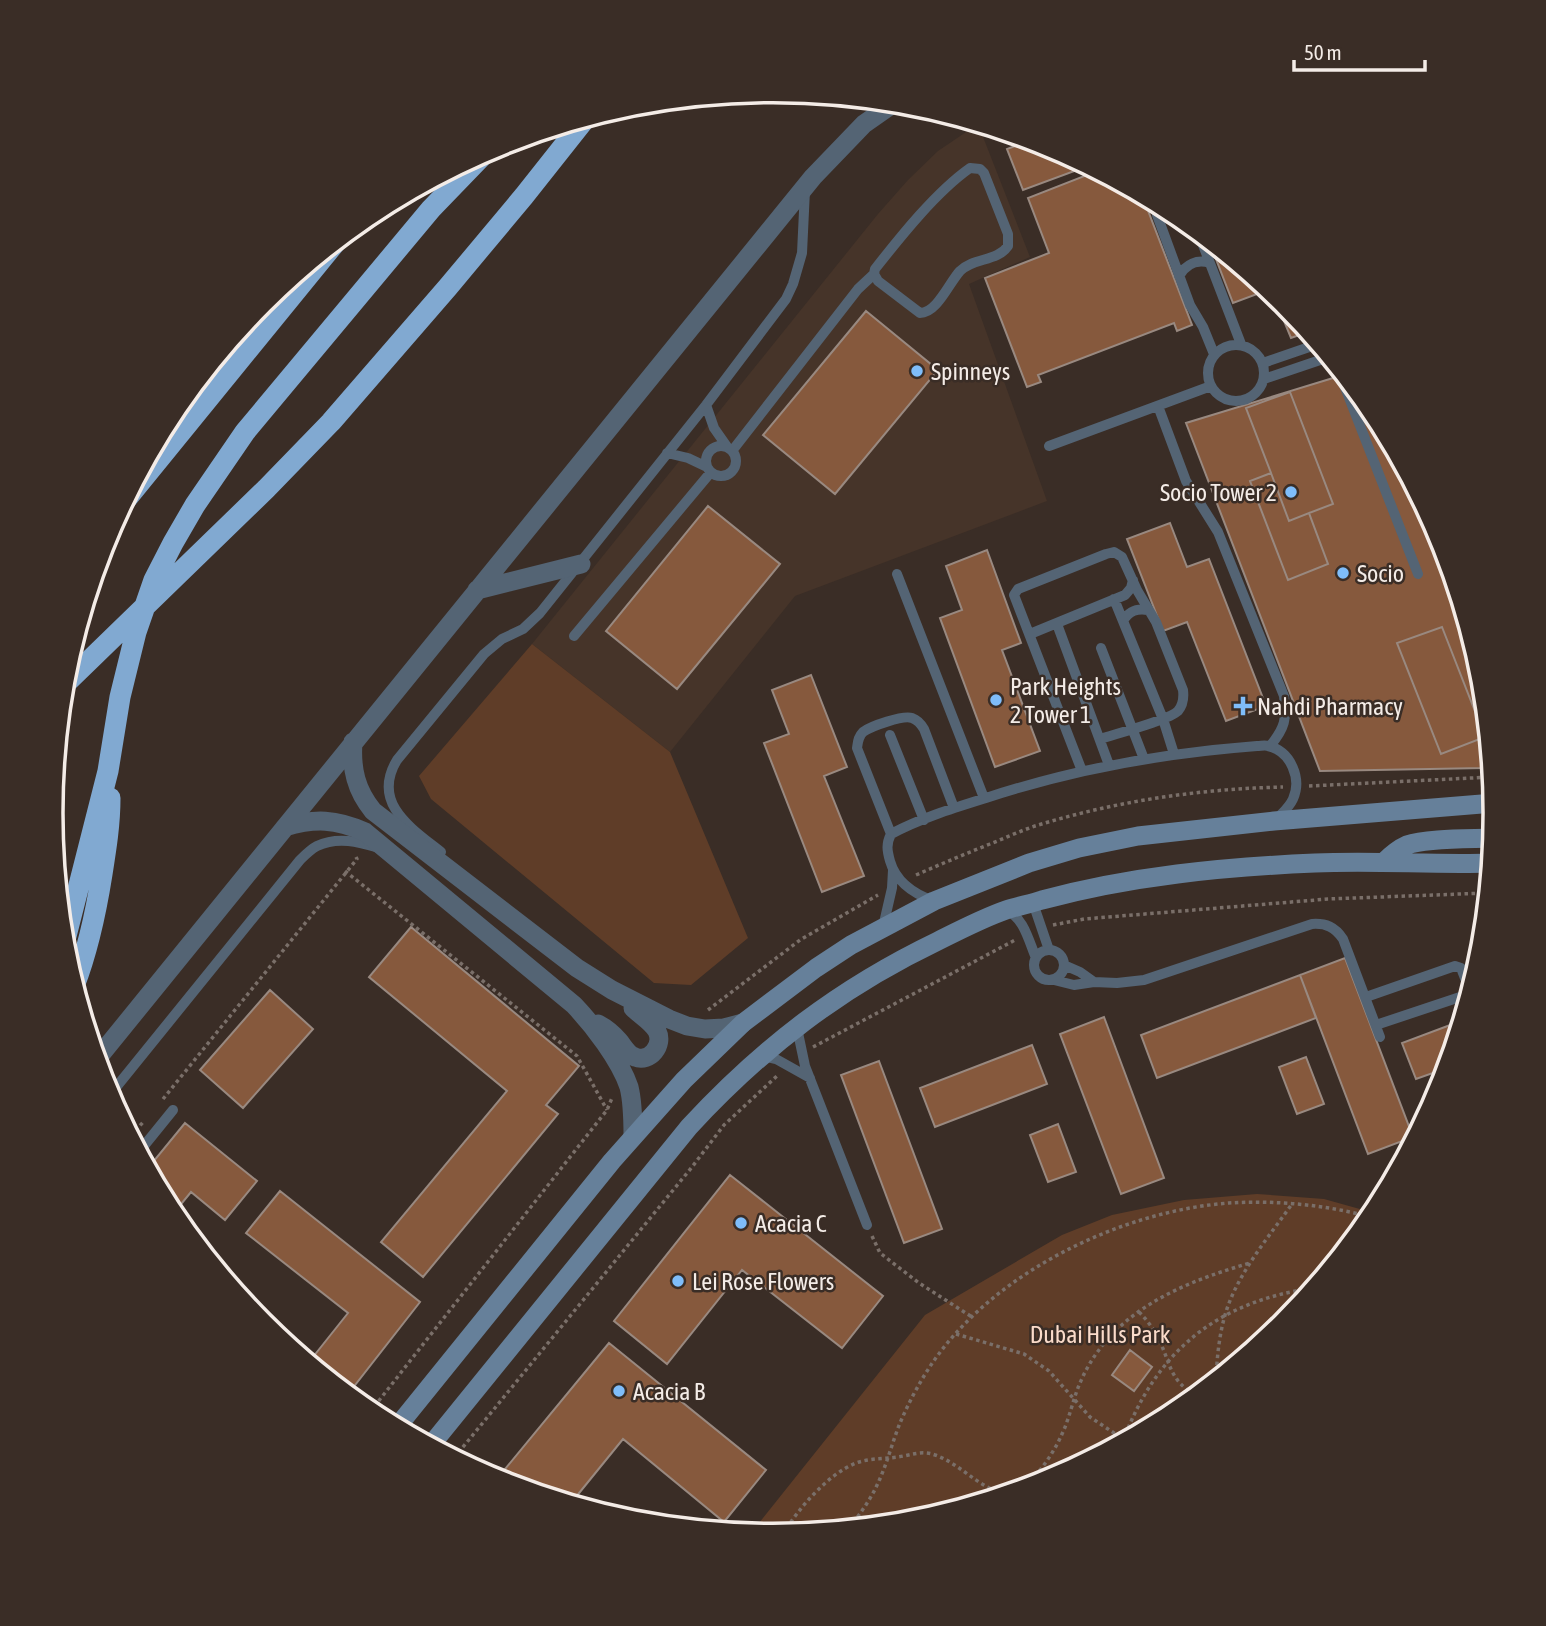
<svg xmlns="http://www.w3.org/2000/svg" width="1546" height="1626" font-family="'Asap Condensed',sans-serif">
<style>
.built{fill:#463429}
.green{fill:#5f3d28}
.building{fill:#86593d;stroke:#998980;stroke-width:2}
.lines{fill:none;stroke-linecap:round;stroke-linejoin:round}
.path{stroke:#7a6f69;stroke-width:3.5;stroke-dasharray:3.5 3.5;stroke-linecap:butt}
.service{stroke:#546474;stroke-width:10}
.minor{stroke:#546474;stroke-width:19}
.secondary{stroke:#66809a;stroke-width:19}
.motorway{stroke:#81a9d1;stroke-width:21}
.poi-dot{fill:#7fbdfa;stroke:#3a2d26;stroke-width:2.5}
.labels{text-anchor:middle;dominant-baseline:central;stroke-width:5;stroke-linejoin:round;paint-order:stroke}
.poi-label{font-size:24px;fill:#f4ece7;stroke:#3a2d26;text-anchor:start}
.park-label{font-size:24px;fill:#fadbca;stroke:#3a2d26}
.rim{fill:none;stroke:#f4ece7;stroke-width:3.5}
</style>
<rect width="100%" height="100%" fill="#3a2d26"/>
<path class="built" d="M978,124L1030,257L969,284L1047,501L795,596L670,752L532,644L878,214L908,180L938,151Z"/>
<path class="green" d="M532,644L670,752L748,938L691,985L654,983L431,799L419,776Z
M1257,1194L1324,1199L1374,1213L1283,1324L1174,1414L1049,1480L914,1521L773,1535L751,1533L925,1315L1062,1235L1112,1215L1184,1200Z"/>
<path class="building" d="M1031,140L1050,146L1097,171L1088,175L1085,167L1023,190L1007,149Z
M1097,171L1142,195L1192,325L1177,331L1174,323L1038,375L1041,382L1027,387L985,278L1049,253L1028,198Z
M1209,241L1268,290L1233,303Z
M1273,294L1284,303L1308,332L1291,338Z
M866,311L938,370L835,494L763,435Z
M1343,375L1374,412L1401,463L1482,683L1490,757L1484,768L1320,771L1186,423Z
M1290,392L1333,504L1309,513L1328,564L1288,580L1250,481L1271,473L1246,408Z
M1271,473L1289,521L1309,513L1328,564L1288,580L1250,481Z
M708,506L780,564L677,689L606,631Z
M1170,523L1187,567L1209,559L1266,706L1226,721L1187,622L1163,631L1127,539Z
M987,550L1021,643L1002,650L1040,751L995,767L940,618L962,610L946,566Z
M1442,627L1485,737L1441,754L1397,643Z
M811,675L847,767L824,776L864,876L822,892L764,743L789,734L772,690Z
M411,927L579,1066L546,1105L558,1114L423,1277L381,1242L507,1091L369,977Z
M1345,958L1413,1137L1368,1154L1300,975Z
M1300,975L1316,1018L1157,1078L1141,1035Z
M270,990L313,1029L243,1108L200,1070Z
M1104,1017L1164,1178L1121,1194L1060,1034Z
M1461,1021L1447,1068L1416,1079L1402,1043Z
M1032,1045L1047,1084L935,1127L920,1088Z
M1306,1057L1324,1104L1297,1114L1279,1067Z
M879,1061L942,1229L904,1243L841,1075Z
M185,1123L257,1181L225,1220L191,1192L173,1214L148,1168Z
M1058,1124L1076,1172L1048,1182L1030,1135Z
M730,1175L883,1296L842,1348L742,1270L667,1364L614,1321Z
M280,1191L420,1302L348,1394L309,1362L348,1313L246,1233Z
M228,1280L265,1309L257,1318L227,1281Z
M609,1343L766,1470L724,1522L623,1439L571,1503L496,1480Z
M1130,1350L1152,1367L1134,1391L1112,1375Z"/>
<g class="lines">
<path class="path" d="M1309,786L1492,777
M345,871L577,1056L607,1110
M916,875C941,864 965,854 990,844C1005,838 1020,831 1035,826C1116,801 1199,789 1283,787
M1053,925L1084,919L1328,899L1487,893
M1470,961L1481,956
M708,1010L800,940L878,895
M813,1047L1017,939
M163,1099L357,859L356,857
M131,1136L144,1121
M872,1236L880,1253L919,1283L972,1317
M1139,1312C1147,1320 1154,1329 1159,1340C1172,1366 1168,1378 1196,1396
M956,1334L1024,1354L1049,1371L1090,1417L1123,1439
M1216,1379C1217,1358 1219,1336 1225,1315C1237,1274 1268,1238 1292,1204
M370,1412L607,1110L612,1098
M1123,1441C1157,1350 1217,1302 1313,1288
M454,1458L692,1167L724,1125L778,1075
M1026,1487C1040,1471 1054,1453 1062,1434C1070,1417 1073,1399 1080,1383C1110,1312 1181,1283 1250,1263
M849,1528C860,1514 871,1499 878,1483C887,1464 892,1443 900,1423C909,1402 920,1381 933,1362C995,1272 1121,1211 1229,1203C1276,1200 1326,1205 1371,1217
M783,1534C798,1509 828,1474 856,1463C870,1458 884,1459 898,1457C911,1455 923,1450 935,1455C961,1464 978,1488 1006,1494"/>
<path class="service" d="M970,168L980,169L984,173L1008,234V246C997,262 974,257 960,271C949,283 937,313 920,313L878,281L874,274L875,269C901,236 936,192 970,168Z
M1157,203V215L1190,305L1203,327L1214,354
M1198,232L1241,344
M1179,276C1186,264 1197,259 1210,263
M1208 373a28 28 0 1 1 56 0a28 28 0 1 1-56 0Z
M1263,363L1318,344
M1337,367L1418,574
M1264,379L1329,357
M706,405L714,428L728,448
M1158,406L1186,481L1218,532L1284,696C1287,719 1285,728 1270,746
M1049,446L1211,386
M706 461a15 15 0 1 1 30 0a15 15 0 1 1-30 0Z
M732,451L858,289L874,274
M667,453L688,458L707,467
M897,574L984,798
M1114,599L1163,719L1174,754
M1123,621C1129,611 1137,608 1148,610
M1057,624L1109,765
M1030,634L1125,595L1131,588L1133,580
M574,636L711,472
M1101,648L1144,759
M890,735L924,820
M1082,771L1014,595L1018,589L1106,554L1114,552L1122,557L1137,590L1156,622L1183,690C1184,698 1183,705 1178,711C1169,720 1115,734 1100,739
M891,834L857,748C858,742 858,737 863,732C871,726 903,715 912,718C918,720 921,724 924,729L954,808
M441,852C411,828 371,803 397,760L484,654L502,639L523,629L540,613L706,405L786,299L793,284L802,253L805,190
M934,901C914,894 896,882 890,861C887,850 886,844 891,834C921,818 954,808 986,798C1074,769 1164,753 1257,746C1261,746 1265,745 1268,746C1291,751 1302,779 1293,799C1289,808 1281,814 1275,821
M1033,903L1049,950
M1006,910C1024,917 1029,942 1036,958
M883,927L892,888L893,870
M1034 965a15 15 0 1 1 30 0a15 15 0 1 1-30 0Z
M1064,965L1080,972L1094,982
M1054,980L1074,985L1094,982L1117,983L1144,980L1312,924C1326,923 1335,927 1343,939L1380,1037
M1366,997L1455,966L1461,968L1468,986V992L1463,996L1376,1025
M797,1028L805,1066L867,1225
M762,1056L776,1059L810,1078
M109,1096L300,860C305,855 311,849 317,846C338,836 359,842 379,848
M139,1152L173,1110"/>
<path class="minor" d="M477,590L581,564
M353,742C351,769 356,790 373,811L577,968L612,990L669,1019L687,1026L705,1029L724,1028L743,1023
M285,827C315,818 336,819 365,832L574,1005C593,1025 620,1060 629,1087C633,1103 633,1120 633,1136
M598,1024C606,1028 613,1034 619,1041C624,1047 628,1055 635,1057C650,1063 664,1045 657,1031C652,1022 640,1015 633,1008
M97,1059L813,177L864,124L894,103"/>
<path class="secondary" d="M1384,862C1391,855 1398,849 1407,845C1426,838 1470,839 1493,838
M397,1427L612,1161L684,1080L743,1023L816,968L851,945L934,901L1029,863L1079,848L1138,836L1274,821L1494,803
M431,1445L689,1127C763,1047 840,988 938,941C960,930 983,918 1006,910C1018,906 1030,904 1042,900C1131,876 1223,867 1315,863C1373,860 1432,865 1490,863"/>
<path class="motorway" d="M124,502L335,243
M63,686L266,489L331,422L448,287L524,196L585,119
M64,944L108,771L120,697L136,632L154,580L173,543L195,505L245,432L431,209L487,151
M74,986C88,950 96,912 102,874C106,849 110,824 110,798"/>
</g>
<g class="poi-dot">
<circle cx="917" cy="371" r="7"/>
<circle cx="1291" cy="492" r="7"/>
<circle cx="1343" cy="573" r="7"/>
<circle cx="996" cy="700" r="7"/>
<path d="M1239.5 695.5h7v7h7v7h-7v7h-7v-7h-7v-7h7z"/>
<circle cx="741" cy="1223" r="7"/>
<circle cx="678" cy="1281" r="7"/>
<circle cx="619" cy="1391" r="7"/>
</g>
<g class="labels">
<g class="poi-label">
<text x="931" y="371">Spinneys</text>
<text x="1277" y="492" text-anchor="end">Socio Tower 2</text>
<text x="1357" y="573">Socio</text>
<text x="1010" y="686">Park Heights<tspan x="1010" dy="28">2 Tower 1</tspan></text>
<text x="1257" y="706">Nahdi Pharmacy</text>
<text x="755" y="1223">Acacia C</text>
<text x="692" y="1281">Lei Rose Flowers</text>
<text x="633" y="1391">Acacia B</text>
</g>
<g class="park-label">
<text x="1100" y="1334">Dubai Hills Park</text>
</g>
</g>
<path d="M0 0H1546V1626H0ZM63 813a710 710 0 1 1 1420 0a710 710 0 1 1-1420 0Z" fill="#3a2d26" fill-rule="evenodd"/>
<path class="rim" d="M63 813a710 710 0 1 1 1420 0a710 710 0 1 1-1420 0Z"/>
<path d="M1294 60v10h131v-10" fill="none" stroke="#f4ece7" stroke-width="3.5"/>
<text x="1304" y="60" font-size="21" fill="#f4ece7" stroke="#3a2d26" stroke-width="5" paint-order="stroke">50 m</text>
</svg>
